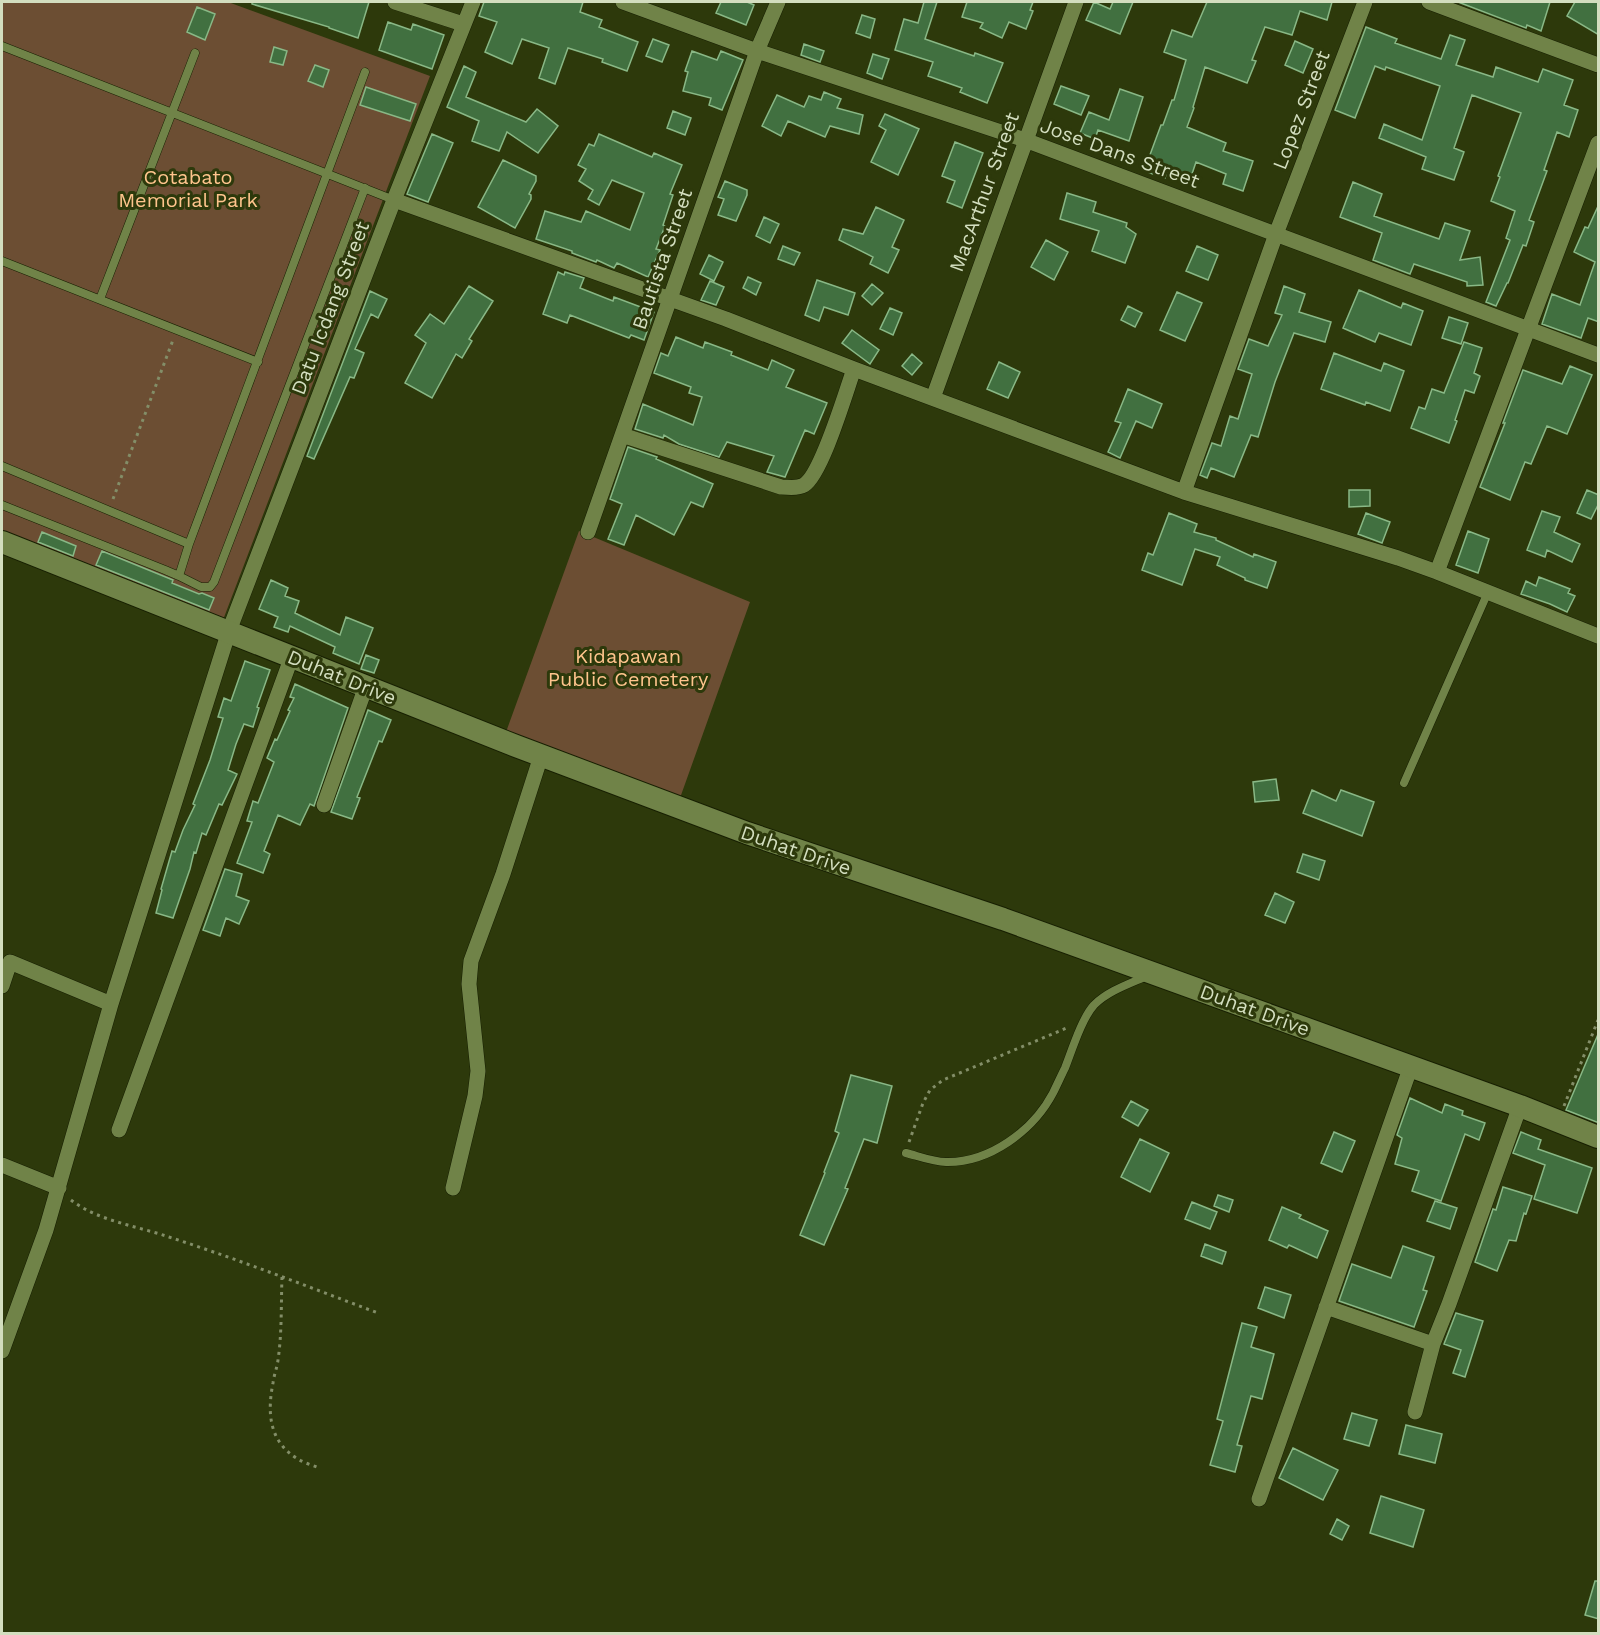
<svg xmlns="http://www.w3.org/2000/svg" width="1600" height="1635" font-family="'Work Sans',sans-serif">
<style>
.green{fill:#6c4e33}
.building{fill:#417040;stroke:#89b886;stroke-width:1.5}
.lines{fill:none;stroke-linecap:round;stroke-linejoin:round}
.lane-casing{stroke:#171f02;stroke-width:9}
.street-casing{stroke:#171f02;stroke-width:16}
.secondary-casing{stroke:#171f02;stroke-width:24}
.path{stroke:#838e68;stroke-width:3;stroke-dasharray:3 4.5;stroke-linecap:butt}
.lane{stroke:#708348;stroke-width:8}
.street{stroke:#708348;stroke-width:15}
.secondary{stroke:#708348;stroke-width:22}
.labels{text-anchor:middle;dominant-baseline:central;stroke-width:6;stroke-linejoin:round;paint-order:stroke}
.street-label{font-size:20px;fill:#d3debf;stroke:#2d390b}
.park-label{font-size:20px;fill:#ffc48d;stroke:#2d390b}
</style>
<rect width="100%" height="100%" fill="#2d390b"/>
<path class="green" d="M2,2H228L430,76L223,620L2,530Z
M579,531L750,602L680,798L506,732Z"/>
<path class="building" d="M252,2H369L358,38L329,28V27L252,4Z
M484,2H583L580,12L602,20L599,27L638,42L627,71L602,62L603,59L568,48L555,84L539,78L549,48L522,39L512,64L485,52L497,22L479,16Z
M721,2H747L754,5L746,25L716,13Z
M924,2H937L925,39L974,56L975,53L1003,63L987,103L960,92L962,88L928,76L933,62L895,50L904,19L918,23Z
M967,2H1033L1030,10L1033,11L1026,29L1009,22L1002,38L980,28L983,23L962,17Z
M1094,2L1110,9L1113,2H1133L1120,34L1086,20Z
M1207,2H1332L1327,20L1300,11L1292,35L1265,27L1252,60L1256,61L1247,83L1205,67L1193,107L1194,108L1187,127L1226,143L1223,151L1253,161L1243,191L1223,184L1226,174L1196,162L1191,177L1168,169L1165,178L1144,171L1161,125H1163L1172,100H1174L1186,60L1164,52L1172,30L1192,37Z
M1458,2H1550L1541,31L1527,25L1526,28Z
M1575,2H1599V35L1567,16Z
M197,7L215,14L205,40L187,32Z
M862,15L875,19L870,38L856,33Z
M388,22L411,30L413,24L444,35L432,69L379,50Z
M1366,27L1397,39L1395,43L1441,59L1450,35L1465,40L1456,65L1493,77L1496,67L1538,82L1543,69L1573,80L1564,105L1578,110L1569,137L1557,132L1544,170L1547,171L1529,220L1534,222L1526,246L1523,245L1508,283H1507L1496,306L1486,302L1510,240L1506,238L1515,211L1491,201L1500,177L1498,176L1521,113L1472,95L1454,148L1464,152L1454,180L1422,169L1426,157L1379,138L1384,124L1422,140L1440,86L1386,67L1385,70L1375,66L1355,118L1335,110Z
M653,39L669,45L662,62L646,56Z
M1295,41L1313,49L1303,73L1285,65Z
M804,44L824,51L820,62L801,55Z
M274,47L287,51L283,65L270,62Z
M692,51L717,60L721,51L743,60L722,110L709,105L711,98L683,91L688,72L685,71Z
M873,54L889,59L882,79L867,73Z
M315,65L329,70L323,87L308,81Z
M464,66L476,72L466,97L526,122L537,109L558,126L538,153L507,132L499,151L472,141L479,121L447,107Z
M1061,86L1089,96L1081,115L1054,104Z
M366,87L416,104L410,121L360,105Z
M1120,89L1143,97L1129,141L1098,130L1095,139L1080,133L1089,112L1109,120Z
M824,92L841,99L837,108L863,115L859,134L830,126L825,137L788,121L781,136L762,126L777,95L804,107L809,96L821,100Z
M673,111L691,118L685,135L667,128Z
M885,114L919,129L898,175L871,162L886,130L879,126Z
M432,134L453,143L428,202L407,194Z
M599,134L652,157L654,153L682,165L670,194L673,195L663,225L665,226L656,249L660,250L648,277L617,263L614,268L597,260L596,262L572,253V251L536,239L545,211L581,222L586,211L630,230L644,193L612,180L599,205L588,199L593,190L579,181L586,169L578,165L589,144L594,146Z
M955,142L983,153L962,208L947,202L955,181L942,176Z
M503,160L536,176V181L529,194L531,195V199L515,228L478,207Z
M725,181L747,190V195L736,221L718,215L724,199L718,197Z
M1353,182L1382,194L1374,216L1439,239L1445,223L1470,231L1460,260L1480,257L1483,285L1467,286V282L1414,264L1410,274L1373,260L1382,233L1340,217Z
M1067,193L1096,202L1093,212L1127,223L1126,227L1136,234L1125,263L1092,251L1099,231L1060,219Z
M1599,204V322L1588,318L1581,338L1542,324L1552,294L1580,305L1595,262L1574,252L1585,227L1588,228Z
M876,207L904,220L892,247L899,250L888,273L870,264L873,257L839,240L843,229L863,234Z
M764,217L779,224L770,243L756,236Z
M1046,240L1068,252L1054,280L1031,267Z
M783,246L800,253L794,265L778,259Z
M1197,246L1218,255L1208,280L1186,271Z
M709,255L723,262L714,281L700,274Z
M558,272L564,275L565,272L584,278L580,288L613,301L614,297L654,312L644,340L631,335L629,338L570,315L567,323L543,314Z
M748,277L761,283L756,295L743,288Z
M817,280L855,293L848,315L824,307L819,321L805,315Z
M710,281L724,287L716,305L701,300Z
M872,284L883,293L872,305L862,296Z
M469,286L493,301L469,339L472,341L462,358L456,354L432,398L405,383L426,343L415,335L430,314L444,324Z
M1284,286L1305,294L1299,312L1331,322L1325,342L1294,333L1275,382L1258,437L1251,435L1234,477L1211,468L1207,478L1200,475L1212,443L1221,446L1230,416L1238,419L1252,374L1238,369L1249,339L1268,346L1282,315L1275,313Z
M1359,290L1401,308L1403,303L1423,311L1411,345L1379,333L1375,342L1343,328Z
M370,291L387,299L378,318L371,314L355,349L364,353L354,378L350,377L314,459L307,456Z
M1177,292L1202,303L1185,341L1160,330Z
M1128,306L1142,313L1135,327L1121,320Z
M890,308L902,313L893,335L880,329Z
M1449,317L1468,323L1461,344L1442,338Z
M852,330L879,350L870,364L842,343Z
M676,337L703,348L705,342L732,352L731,355L768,370L772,360L794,370L786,387L827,403L814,434L805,430L785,477L767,472L774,456L727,442L719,457L679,444L664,435L663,438L635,429L643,404L693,425L702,397L689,393L691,387L654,373L661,353L668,356Z
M1464,342L1482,348L1474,373L1480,376L1474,393L1465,390L1455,420L1457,421L1449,443L1411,428L1419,407L1425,409L1432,389L1444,393Z
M1334,353L1381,371L1384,363L1404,371L1390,411L1366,402L1365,405L1321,389Z
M912,354L922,363L912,375L902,366Z
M999,362L1020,372L1008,398L987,389Z
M1570,366L1592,375L1567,434L1547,426L1531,464L1525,462L1510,500L1480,487L1505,423H1503L1523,370L1562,384Z
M1128,389L1162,404L1152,428L1136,421L1120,458L1108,452L1121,423L1115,421Z
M628,447L657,457L656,459L713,484L703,507L691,502L674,535L636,515L624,545L608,539L622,504L610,499Z
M1349,490H1370V506L1349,507Z
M1587,490L1599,495V503L1591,519L1577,513Z
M1542,511L1560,517L1554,532L1580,544L1572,562L1547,550L1545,557L1527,550Z
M1169,513L1197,524L1194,532L1216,538V540L1253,557L1254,554L1276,562L1267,588L1245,580V578L1217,565L1220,557L1195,549L1182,585L1142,570L1148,553L1153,555Z
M1366,513L1390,522L1382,543L1358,534Z
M1468,531L1489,539L1478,573L1456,565Z
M42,532L76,546L73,556L38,542Z
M102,551L173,580L172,583L199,594L202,593L214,598L209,610L96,565Z
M1539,577L1570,589L1568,593L1575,596L1567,612L1550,604L1521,594L1526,581L1536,586Z
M271,580L288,588L285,596L299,601L295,613L340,635L346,617L373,628L359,664L333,653L335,647L290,626L288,632L274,627L278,617L259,609Z
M366,655L379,660L374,673L361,669Z
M245,661L270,670L257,707L259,708L253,727L244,724L236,744L228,770L237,774L222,805L219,804L206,835L202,833L196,853L194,852L190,869L173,918L156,913L162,890L161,889L172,851L175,852L183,830L195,805L193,804L210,760L223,718L218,717L224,698L231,701Z
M295,684L348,708L314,806L310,804L300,825L278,815L264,851L270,854L263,873L237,863L252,822L247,821L253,801L258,803L274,762L267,758L275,739L277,740L290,711L288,710L294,698L290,697Z
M368,710L391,720L382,742L379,741L357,797L360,798L352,819L331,812Z
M1276,779L1279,800L1255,802L1253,782Z
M1312,790L1336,801L1341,790L1374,802L1362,836L1303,813Z
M1303,854L1325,861L1319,880L1297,872Z
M225,869L242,874L236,896L249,901L239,924L226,918L220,936L203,930Z
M1275,893L1294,902L1285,923L1265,915Z
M1599,1032V1123L1566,1110Z
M851,1075L892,1086L877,1143L864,1139L845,1188L848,1189L824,1245L800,1235L825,1173L824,1172L839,1133L835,1131Z
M1410,1098L1442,1113L1445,1104L1463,1111L1462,1115L1485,1123L1479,1140L1465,1134L1441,1201L1412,1191L1419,1171L1395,1164L1402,1138L1397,1135Z
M1131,1101L1148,1110L1138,1126L1122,1117Z
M1334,1132L1355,1141L1342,1172L1321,1163Z
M1521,1132L1541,1140L1538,1149L1592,1168L1577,1213L1534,1199L1545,1165L1513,1153Z
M1140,1139L1169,1153L1150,1192L1121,1177Z
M1503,1187L1532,1196L1526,1214L1524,1213L1516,1241L1509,1240L1497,1271L1475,1262L1493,1209L1496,1210Z
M1218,1195L1233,1200L1229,1212L1214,1206Z
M1435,1201L1457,1208L1450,1229L1427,1221Z
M1192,1202L1217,1212L1210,1229L1185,1219Z
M1282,1207L1301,1215L1299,1218L1328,1231L1317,1258L1289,1245L1287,1248L1269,1240Z
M1205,1244L1226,1252L1222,1264L1201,1256Z
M1403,1246L1434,1257L1423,1290L1427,1291L1414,1327L1339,1301L1352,1264L1391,1278Z
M1265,1287L1291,1295L1284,1318L1258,1308Z
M1456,1313L1483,1321L1465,1377L1453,1373L1461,1350L1444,1344Z
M1242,1323L1257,1327L1251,1347L1274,1354L1262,1399L1251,1396L1237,1445L1242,1446L1235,1472L1210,1465L1223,1421L1217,1419Z
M1352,1413L1377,1420L1369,1446L1344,1439Z
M1406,1425L1442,1434L1435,1463L1399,1454Z
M1293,1448L1338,1470L1323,1500L1279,1478Z
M1381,1496L1424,1510L1413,1547L1370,1533Z
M1337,1519L1349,1526L1342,1540L1330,1534Z
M1595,1581H1599V1619L1585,1615Z"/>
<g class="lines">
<defs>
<path id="lane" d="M2,46L394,200
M2,261L258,362
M100,299L195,53
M2,466L189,544
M2,505L165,570L179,576L189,544L365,72
M179,576L201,587H210L214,582L365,188
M1404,783L1488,592
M906,1153C918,1156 933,1162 946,1162C989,1163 1033,1131 1053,1093C1057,1085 1061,1076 1065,1068C1072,1050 1082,1018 1094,1005C1108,991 1129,984 1147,976"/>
<path id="street" d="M395,2L463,24
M623,2L757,51L1025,140L1598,355
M1429,2L1598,65
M394,200L726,319L854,369L1184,492L1398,558L1437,572L1598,636
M933,398L1076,2
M622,435L781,487C789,487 797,489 804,485C822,474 846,391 854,369
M1184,492L1276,234L1365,2
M588,532L757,51L778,2
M1437,572L1598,143
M324,805L366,686
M2,986L10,962L111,1004
M119,1130L292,656
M2,1165L59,1188
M453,1188L475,1096L478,1071L469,984L471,961L503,874L541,756
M1326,1307L1433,1344
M2,1351L46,1230L111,1004L229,631L394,200L473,2
M1415,1412L1433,1344L1449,1304L1520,1106
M1259,1499L1411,1066"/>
<path id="secondary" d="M2,542L516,746L747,833L1003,919L1520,1106L1598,1137"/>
</defs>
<use href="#lane" class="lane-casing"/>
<use href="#street" class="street-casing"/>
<use href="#secondary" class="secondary-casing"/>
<path class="path" d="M113,499L173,340
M1564,1106L1598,1020
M909,1142L923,1103L930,1090L943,1080L1069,1027
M71,1200C98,1221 137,1226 169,1237C240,1260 309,1287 378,1313
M282,1277C281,1305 282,1333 278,1360C277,1368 274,1375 273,1383C267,1413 269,1442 298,1459C304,1463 312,1465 319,1468"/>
<use href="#lane" class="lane"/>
<use href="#street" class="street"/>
<use href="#secondary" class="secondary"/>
</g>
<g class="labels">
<g class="street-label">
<text transform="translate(1301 110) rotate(-69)">Lopez Street</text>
<text transform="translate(1120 153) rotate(20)">Jose Dans Street</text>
<text transform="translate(984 192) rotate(-70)">MacArthur Street</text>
<text transform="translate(662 259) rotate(-71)">Bautista Street</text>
<text transform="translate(330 308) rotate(-69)">Datu Icdang Street</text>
<text transform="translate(342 677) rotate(22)">Duhat Drive</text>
<text transform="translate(796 850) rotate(19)">Duhat Drive</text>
<text transform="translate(1255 1010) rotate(20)">Duhat Drive</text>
</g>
<g class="park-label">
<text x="188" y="177">Cotabato<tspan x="188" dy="23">Memorial Park</tspan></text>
<text x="628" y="656">Kidapawan<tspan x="628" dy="23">Public Cemetery</tspan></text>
</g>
</g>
<rect width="1600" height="1635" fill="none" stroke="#d3debf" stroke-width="6"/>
</svg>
